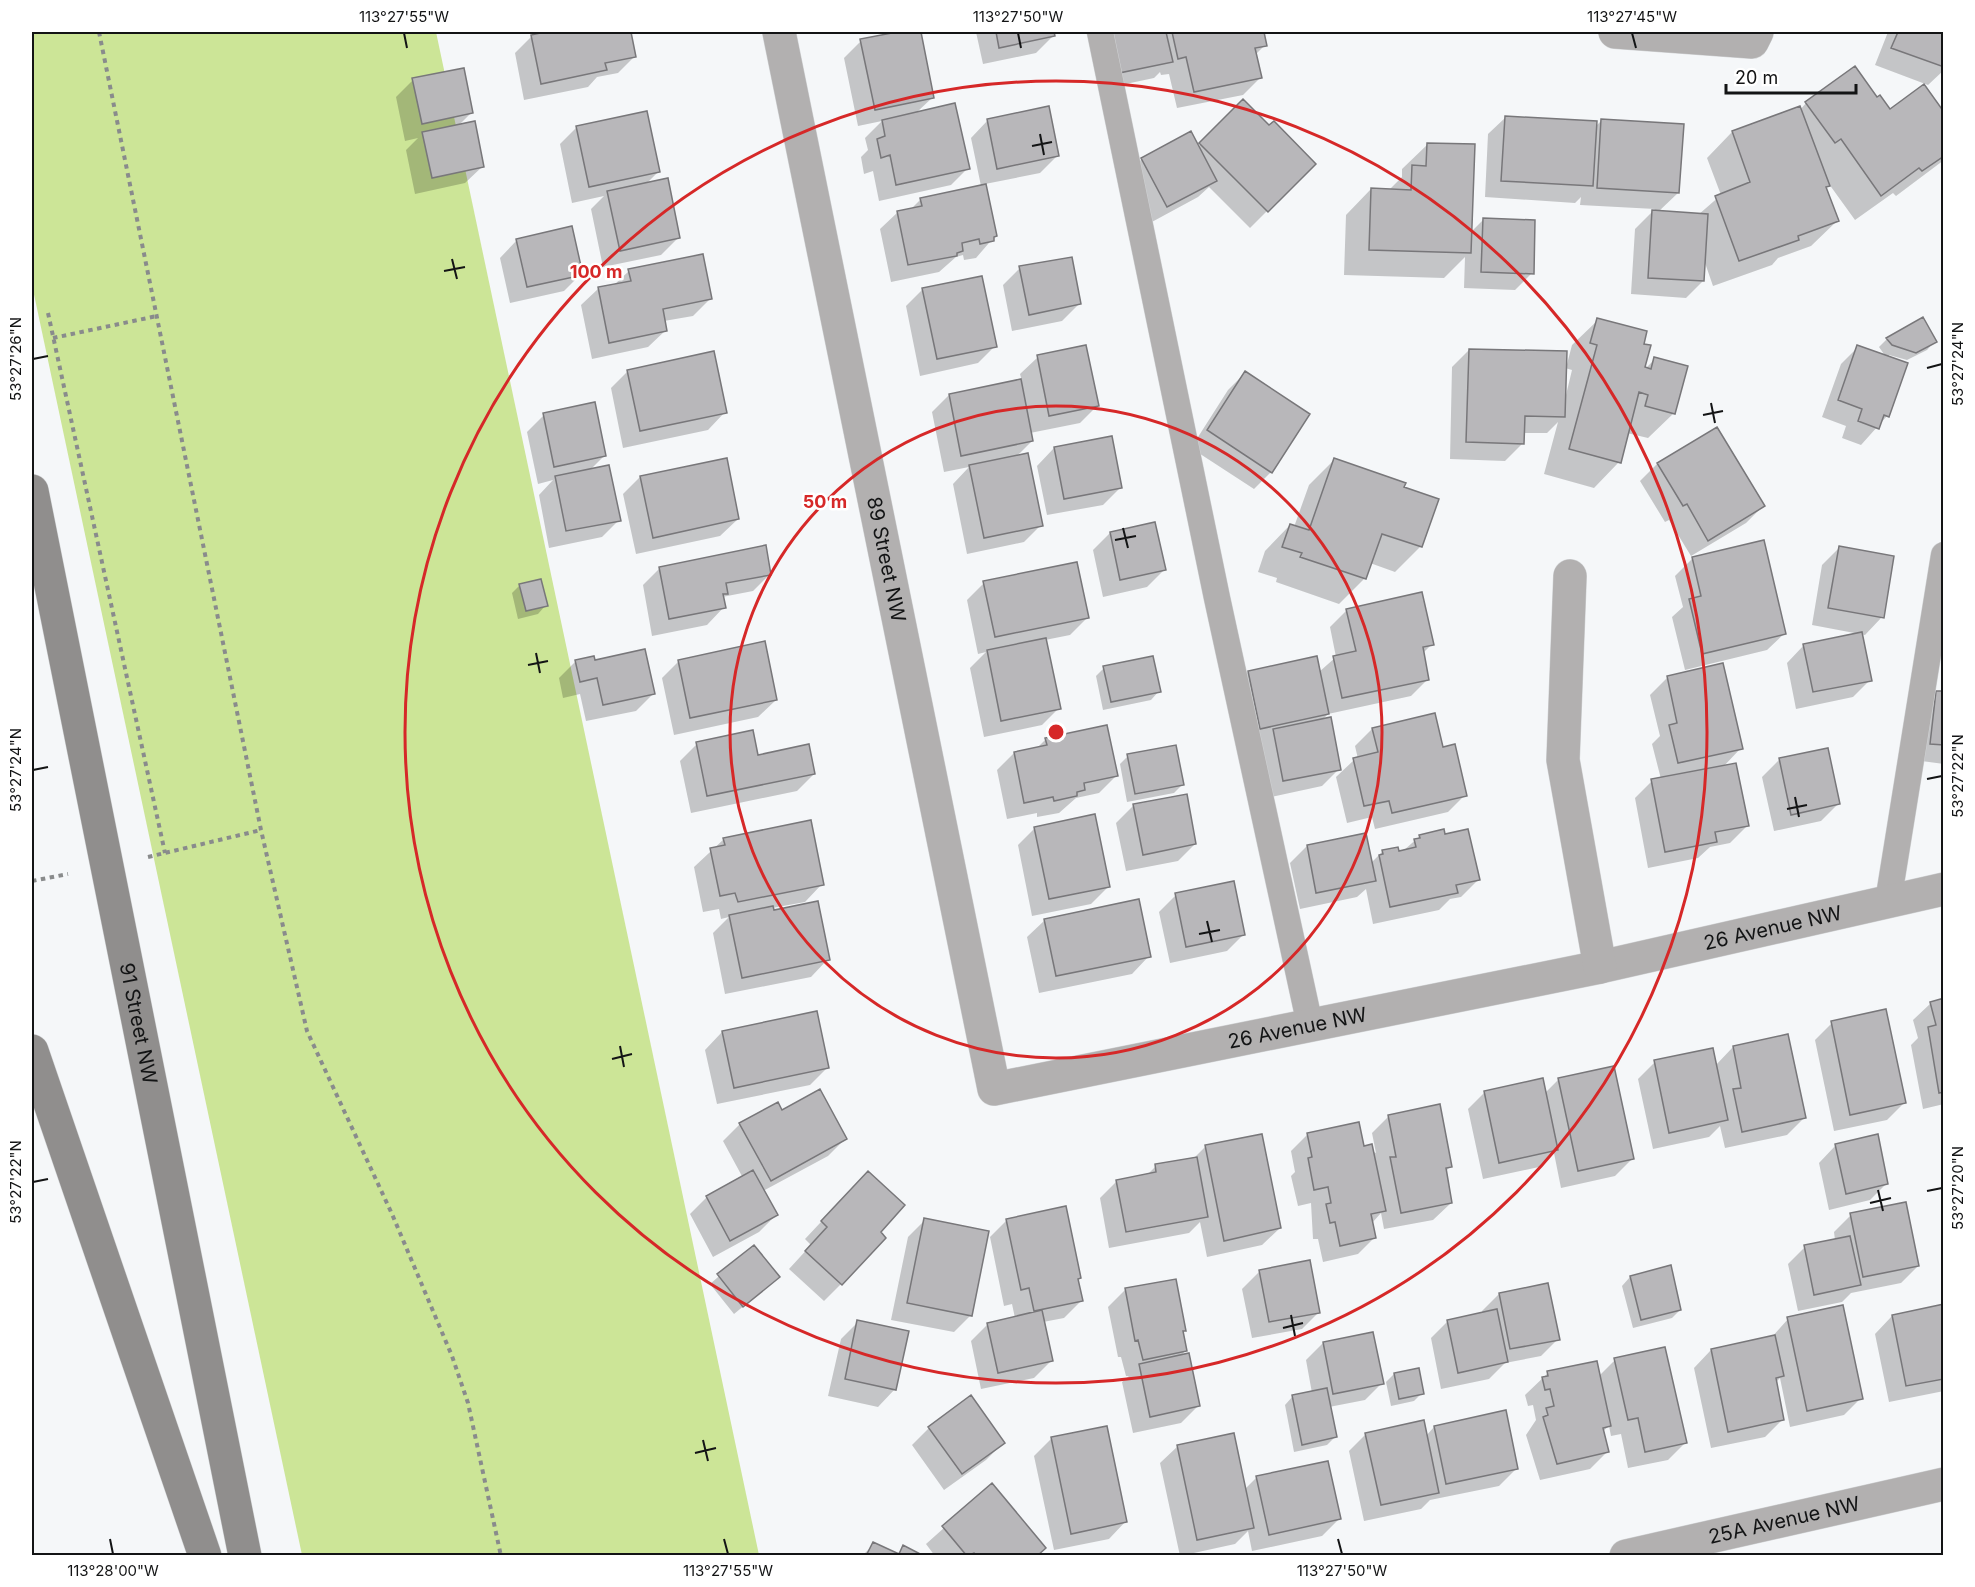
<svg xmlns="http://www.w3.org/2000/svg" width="1975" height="1587" font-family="Inter,sans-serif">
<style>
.green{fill:#cce597}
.shadow{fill:#0003;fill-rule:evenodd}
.building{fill:#b8b7ba;stroke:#78777a;stroke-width:1.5}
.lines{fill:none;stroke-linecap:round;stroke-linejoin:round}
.service-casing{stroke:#d1d3d5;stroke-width:27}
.minor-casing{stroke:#d1d3d5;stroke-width:34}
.secondary-casing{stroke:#d1d3d5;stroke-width:34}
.path{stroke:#898b8c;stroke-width:4;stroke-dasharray:4.5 4.5;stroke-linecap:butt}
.service{stroke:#b2b0b0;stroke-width:26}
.minor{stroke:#b2b0b0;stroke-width:33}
.secondary{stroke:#908e8d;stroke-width:33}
.ticks{fill:none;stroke:#131415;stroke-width:2}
.ring{fill:none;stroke:#d62828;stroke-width:3}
.labels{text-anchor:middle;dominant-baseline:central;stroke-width:5;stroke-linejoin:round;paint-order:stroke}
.street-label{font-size:20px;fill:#131415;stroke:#fff}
.centre{fill:#d62828;stroke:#fff;stroke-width:3}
.ring-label{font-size:18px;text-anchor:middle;font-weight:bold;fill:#d62828;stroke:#fff;stroke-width:5;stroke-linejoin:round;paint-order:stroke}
.neatline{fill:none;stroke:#131415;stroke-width:2}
.ticks-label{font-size:15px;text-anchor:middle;fill:#131415}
</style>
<rect width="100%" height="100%" fill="#f5f7f9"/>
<path class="green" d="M32,32H436L759,1555H302L32,285Z"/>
<path class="shadow" d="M551,32H630L635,56L618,73L597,77L588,87L524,100L515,53L532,36Z
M904,32H919L933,97L916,113L968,168L951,185L879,201L873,171L864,174L861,157L868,150L865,138L882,121L858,126L844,58L861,41Z
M976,32H1052L1053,36L1036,53L983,64Z
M1099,32H1262L1265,45L1255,55L1260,78L1243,95L1177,108L1169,74L1161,75L1160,72L1154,78L1102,89Z
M1888,32H1944V70L1928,85L1875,65Z
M413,80L471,113L458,126L483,166L465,183L415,194L406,150L418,138L405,141L396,97Z
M1877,99L1890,111L1944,114V160L1896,196L1893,193L1855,220L1829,184L1825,189L1837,221L1811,246L1778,258L1772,265L1713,286L1704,260L1703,281L1686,298L1631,294L1635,229L1655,209L1580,205L1581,197L1575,203L1485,197L1488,134L1506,117L1595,127L1602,120L1678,193L1658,212L1698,215L1721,195L1707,158L1732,132L1799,107L1800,110L1806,103Z
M1243,101L1269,127L1314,164L1250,228L1209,187L1198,197L1150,223L1125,176L1142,159L1198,147Z
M988,120L1057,156L1040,173L985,184L995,236L976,258L964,260L963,255L956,257L939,272L891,282L880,229L898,212L911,209L921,199L981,186L971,138Z
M577,127L658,172L646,184L678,238L661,255L603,267L591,209L604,196L572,203L560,144Z
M1428,144L1470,233L1483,220L1532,273L1515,290L1464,288L1465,257L1444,278L1344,275L1346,215L1371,189L1389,190L1402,177V169Z
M517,240L581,274L564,291L510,303L500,258Z
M1020,268L1079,304L1062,321L1012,331L1003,285Z
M629,271L711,298L693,316L664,321L666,330L648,347L592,359L581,305L599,288L614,285Z
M923,289L995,346L978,363L920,376L906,306Z
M1598,320L1642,372L1655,359L1674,413L1648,438L1627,433L1619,462L1594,488L1544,474L1558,422L1547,433H1522V444L1505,461L1450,459L1452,367L1469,350L1566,368L1572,345ZM1565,368L1572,370L1566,395Z
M1887,339L1935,341L1927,350L1907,360L1889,355L1887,416L1861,445L1842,438L1846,426L1822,417L1841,364L1858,347L1886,357L1879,347Z
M1038,357L1097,406L1080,423L1030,433L1032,441L1016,457L1041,525L1024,542L967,554L953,484L969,467L944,472L932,412L949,395L1022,381L1020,374Z
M628,371L725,412L708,430L623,448L611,388Z
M1245,373L1271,472L1254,489L1191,448L1228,390Z
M544,415L604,456L589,471L619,520L602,537L549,548L539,495L553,480L538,484L527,432Z
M1717,429L1763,506L1746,523L1691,556L1669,520L1665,522L1640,481L1657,464Z
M1054,448L1120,488L1103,505L1047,515L1037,466Z
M1334,460L1437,500L1420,547L1395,572L1370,563L1364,579L1339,604L1276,582L1277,578L1258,572L1265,551L1290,525L1294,527L1309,485Z
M640,477L738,519L720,536L636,554L623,494Z
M1110,533L1164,570L1147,587L1103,597L1093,550Z
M1839,548L1882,617L1865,635L1812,625L1822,565Z
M1692,559L1785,633L1767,650L1685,670L1672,617L1683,607L1675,576Z
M660,568L770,574L753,591L722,597L724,607L707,625L652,636L643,585Z
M984,583L1087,618L1070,635L1045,640L1059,708L1042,725L984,737L970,668L986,652L978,654L967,600Z
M520,585L546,605L538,614L518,619L512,593Z
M1944,604V660L1927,655Z
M1347,610L1432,644L1422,654L1428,679L1411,696L1328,714L1321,721L1339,769L1322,786L1266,798L1256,747L1262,741L1243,746L1231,690L1248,672H1319L1336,657L1330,627Z
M1804,645L1870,680L1853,697L1796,709L1787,663Z
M576,661L653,694L636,711L586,721L580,694L563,698L559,678Z
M679,661L776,700L758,717L674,735L662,678Z
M1722,664L1741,748L1723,767L1747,826L1730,843L1710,847L1698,858L1648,868L1635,798L1652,781L1661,779L1652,744L1660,736L1650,695L1667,678Z
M1104,668L1159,691L1151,700L1103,710L1096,676Z
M1936,692L1944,693V764L1914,760L1919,709Z
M1372,729L1442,749L1465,795L1448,812L1375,829L1372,817L1347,823L1336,777L1354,760L1358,759L1355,746Z
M1046,739L1116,776L1099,793L1076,798L1059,813L1037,817V813L1007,819L997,770L1014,753L1036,749Z
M697,744L757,757L814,774L797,791L691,813L680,761Z
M1128,756L1182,785L1174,793L1127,802L1120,764Z
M1779,760L1838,804L1821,821L1774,831L1762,777Z
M1133,806L1195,844L1178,861L1126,871L1116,823Z
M1035,828L1108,887L1091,904L1032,916L1018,845Z
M1420,836H1444L1478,880L1461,897L1450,899L1439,910L1373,924L1366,889L1357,897L1300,909L1290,863L1307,846L1371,863L1383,851H1403Z
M724,839L822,884L805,902L772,908L773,912L828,959L811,977L725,994L713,933L729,917L721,919L719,909L703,912L694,867Z
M1176,895L1244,934L1227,951L1170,963L1159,912Z
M1045,920L1149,956L1132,974L1039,993L1027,937Z
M1944,1000V1104L1923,1109L1911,1045L1918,1038L1913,1020L1931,1003Z
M816,1013L827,1068L810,1085L717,1104L705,1050L722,1032Z
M1832,1023L1905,1102L1887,1120L1834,1131L1815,1040Z
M1733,1047L1804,1118L1787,1135L1725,1148L1720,1126L1709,1137L1653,1149L1638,1079L1655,1062L1715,1066Z
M1559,1079L1632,1159L1615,1176L1561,1188L1554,1153L1539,1167L1483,1179L1468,1109L1485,1092L1545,1093Z
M781,1112L845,1139L828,1156L763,1191L776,1215L759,1232L713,1257L690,1214L707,1197L743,1178L723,1141L740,1124Z
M1389,1116L1451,1166L1445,1172L1451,1203L1433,1220L1384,1229L1381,1213L1372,1223L1375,1237L1358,1254L1323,1262L1318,1239H1313L1311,1203L1298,1206L1291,1176L1295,1172L1291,1151L1308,1134L1363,1147L1376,1153L1372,1133Z
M1836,1145L1887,1183L1870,1200L1829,1210L1819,1163Z
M1205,1147L1280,1228L1262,1245L1207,1257L1200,1222L1189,1233L1109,1248L1100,1198L1117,1181L1146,1176L1156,1166L1193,1159Z
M851,1190L878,1232L841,1284L824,1301L789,1269L811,1245L805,1239Z
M1851,1215L1918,1266L1901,1283L1851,1293L1842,1302L1798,1311L1788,1264L1805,1247L1835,1240L1834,1232Z
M925,1220L971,1315L954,1332L891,1320L908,1237Z
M1007,1220L1080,1278L1077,1281L1081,1301L1064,1318L1043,1322L1051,1361L1034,1378L981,1389L971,1341L988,1324L1015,1318L1012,1304L1004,1306L990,1237Z
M753,1247L769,1285L734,1314L710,1284Z
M1669,1267L1680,1310L1672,1318L1633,1328L1622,1286L1630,1277Z
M1259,1272L1319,1312L1302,1329L1252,1338L1242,1289Z
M1175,1281L1185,1330L1182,1333L1185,1351L1180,1357L1198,1406L1181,1423L1133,1433L1122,1382L1129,1376H1126L1121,1357H1118L1108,1307L1125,1290Z
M1499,1294L1558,1339L1541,1356L1505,1363L1489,1379L1441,1389L1431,1338L1448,1321L1483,1314L1482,1311Z
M1944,1306V1391L1889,1402L1875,1334L1892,1316Z
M1788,1319L1861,1398L1844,1415L1790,1427L1780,1378L1775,1383L1782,1420L1765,1437L1711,1448L1694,1368L1711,1350L1771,1338Z
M858,1322L895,1389L878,1407L828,1396L841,1339Z
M1323,1343L1382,1383L1365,1400L1329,1407L1335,1437L1327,1445L1294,1452L1285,1405L1293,1396L1312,1393L1306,1360Z
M1615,1360L1685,1443L1668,1460L1628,1468L1621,1434L1611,1436L1609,1426L1602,1432L1607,1452L1590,1469L1540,1480L1526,1435L1536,1420L1533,1405L1528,1406L1525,1395L1548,1373L1599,1376Z
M1394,1374L1422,1393L1414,1401L1391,1406L1386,1382Z
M1434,1427L1516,1469L1499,1486L1430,1500L1421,1509L1364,1521L1349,1451L1366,1434L1426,1436Z
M929,1428L1003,1443L986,1460L944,1490L912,1445Z
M1106,1428L1126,1521L1109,1539L1054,1550L1034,1456L1051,1439Z
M1178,1446L1244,1490L1257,1477L1339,1519L1322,1536L1252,1551L1248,1531L1235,1544L1180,1556L1160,1463Z
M992,1485L1036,1556H935L926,1544Z
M874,1544L896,1555L904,1547L921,1556H862Z"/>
<path class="building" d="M545,32H631L636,57L605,63L607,70L541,84L531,35Z
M897,32H921L934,98L875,110L860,39Z
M996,32H1054L1055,36L999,48Z
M1110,32H1166L1173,62L1119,73Z
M1172,32H1264L1267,46L1255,48L1262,78L1194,92L1186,57L1178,59Z
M1898,32H1944V67L1891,48Z
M1855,66L1877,97L1880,95L1890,109L1924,84L1944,112V156L1922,171L1919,168L1881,196L1841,139L1835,143L1805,102Z
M464,68L473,113L422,124L412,78Z
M1243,99L1269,125L1274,121L1316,164L1268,212L1199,143Z
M955,103L970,169L896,185L890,155L881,158L877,139L885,136L882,120Z
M1049,106L1059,156L997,169L987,119Z
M1800,106L1830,186L1826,187L1839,221L1798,236L1799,240L1739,261L1715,196L1750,182L1732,131Z
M647,111L660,172L589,187L576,126Z
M1505,116L1597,121L1593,186L1501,181Z
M1601,119L1684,124L1679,193L1597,188Z
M475,121L484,167L432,178L422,132Z
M1191,131L1217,181L1167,207L1141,158Z
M1427,143L1475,144L1471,253L1369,250L1371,188L1411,190L1412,165L1426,166Z
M668,178L680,238L620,251L607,191Z
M986,184L997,236L994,237V241L980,244L979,239L962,243L963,251L957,253V256L908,265L897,211L922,206L920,198Z
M1652,210L1708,214L1704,281L1648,278Z
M1483,218L1535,220L1534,274L1481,272Z
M572,226L583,275L527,287L516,239Z
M703,254L712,299L663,309L667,331L609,343L598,287L631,281L628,269Z
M1072,257L1081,304L1029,315L1019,266Z
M982,276L997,347L937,359L922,288Z
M1923,317L1937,342L1916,353L1892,345L1886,338Z
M1597,318L1647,331L1644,344L1651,345L1645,367L1651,369L1654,357L1688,366L1675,414L1645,406L1648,395L1639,392L1621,463L1569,449L1597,345L1590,343Z
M1086,345L1099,406L1049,416L1037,355Z
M1857,345L1908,363L1889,417L1884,415L1879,429L1858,421L1862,409L1838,400Z
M1469,349L1567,351L1565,417L1525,416L1524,444L1466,442Z
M714,351L727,413L640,431L627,370Z
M1245,371L1310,414L1272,473L1207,430Z
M1021,379L1033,441L961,456L949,394Z
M595,402L606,456L554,467L543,413Z
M1717,427L1765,506L1708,541L1687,504L1683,506L1657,463Z
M1112,436L1122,488L1064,499L1054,447Z
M1028,453L1043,526L984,538L969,465Z
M727,458L739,519L653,538L640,476Z
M1334,458L1406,483L1404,487L1439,499L1422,547L1382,534L1366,579L1300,557L1302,553L1282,547L1290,524L1309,530Z
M609,465L621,521L566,531L555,476Z
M1155,522L1166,570L1120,580L1110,532Z
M1764,540L1786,634L1702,654L1689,599L1701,596L1692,557Z
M766,545L771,575L726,583L728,594H723L726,608L669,619L659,567Z
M1839,546L1894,556L1884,618L1828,608Z
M1077,562L1089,618L995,637L983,581Z
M541,579L548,606L526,611L519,584Z
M1422,592L1434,645L1423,647L1429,680L1342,698L1333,656L1356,651L1346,609Z
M1862,632L1872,681L1813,692L1803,644Z
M1046,638L1061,709L1001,721L987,650Z
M765,641L777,700L690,718L678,660Z
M645,649L655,694L603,705L597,678L580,682L575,660L594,656L595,660Z
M1153,656L1161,692L1111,702L1103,666Z
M1317,656L1329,714L1260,729L1248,671Z
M1723,663L1743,749L1678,763L1669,725L1677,723L1667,676Z
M1936,691H1944V745L1930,744Z
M1435,713L1443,747L1455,744L1467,796L1392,813L1389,801L1364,806L1353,758L1378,752L1372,728Z
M1331,717L1341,770L1283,781L1273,729Z
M1107,725L1118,776L1084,783L1085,790L1077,792V796L1054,801L1053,797L1024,803L1014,752L1047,745L1045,738Z
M753,730L758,755L809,744L815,774L707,796L696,742Z
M1176,745L1184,785L1135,794L1127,754Z
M1828,748L1840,804L1791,815L1779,758Z
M1736,763L1749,826L1715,832L1717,842L1665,852L1651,779Z
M1187,794L1196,844L1143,855L1133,804Z
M1095,814L1110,887L1049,899L1034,827Z
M811,820L824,885L738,902L735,893L720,896L710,848L725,845L723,838Z
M1444,829L1445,834L1468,829L1480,880L1456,885L1458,893L1390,907L1379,855L1383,854L1382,850L1398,847L1399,851L1416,847L1414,839L1420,838L1419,835Z
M1366,833L1376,881L1316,893L1307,845Z
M1234,881L1245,935L1186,947L1175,893Z
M1139,899L1151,957L1056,976L1044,919Z
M818,901L830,960L742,978L729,915L773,906L774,910Z
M1944,998V1092L1939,1093L1928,1027L1936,1025L1930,1002Z
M1886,1009L1906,1103L1850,1115L1831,1021Z
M817,1011L829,1068L734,1088L722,1031Z
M1788,1034L1806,1118L1742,1132L1733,1089L1741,1088L1733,1046Z
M1713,1048L1728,1120L1669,1133L1654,1060Z
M1614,1066L1634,1159L1578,1171L1558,1078Z
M1543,1078L1558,1150L1499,1163L1484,1091Z
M820,1089L847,1139L771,1181L739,1123L778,1102L782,1110Z
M1440,1104L1452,1167L1446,1168L1452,1203L1401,1213L1390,1157H1396L1388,1115Z
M1359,1122L1364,1146L1372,1144L1386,1211L1371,1214L1376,1238L1340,1246L1335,1222L1330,1223L1326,1204L1331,1203L1328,1187L1314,1190L1308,1158L1312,1157L1307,1133Z
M1262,1134L1281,1228L1224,1241L1205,1145Z
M1878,1134L1888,1184L1846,1194L1835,1144Z
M1197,1157L1208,1217L1126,1232L1116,1180L1156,1172L1155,1164Z
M753,1170L778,1215L730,1241L706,1196Z
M868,1171L905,1205L881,1232L886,1238L842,1285L805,1251L827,1227L821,1221Z
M1906,1202L1919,1266L1863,1277L1850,1213Z
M1066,1206L1081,1278L1078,1279L1083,1301L1034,1311L1029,1288L1021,1290L1006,1219Z
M924,1218L989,1231L972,1316L907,1303Z
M1850,1236L1861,1285L1814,1295L1804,1245Z
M754,1245L780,1277L743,1307L717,1274Z
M1310,1260L1320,1313L1269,1322L1259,1270Z
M1671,1265L1681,1310L1641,1320L1630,1276Z
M1176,1279L1186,1331H1183L1187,1351L1143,1360L1138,1340L1135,1341L1125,1288Z
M1548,1283L1560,1340L1510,1349L1499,1293Z
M1944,1304V1379L1906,1386L1892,1315Z
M1843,1305L1863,1399L1807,1411L1787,1317Z
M1497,1309L1508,1362L1458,1373L1447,1320Z
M1042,1310L1053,1361L998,1373L987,1323Z
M857,1320L909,1331L896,1390L845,1379Z
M1373,1332L1384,1384L1333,1394L1323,1342Z
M1775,1335L1784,1376L1776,1378L1784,1420L1728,1432L1711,1349Z
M1665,1347L1687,1443L1645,1452L1638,1418L1628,1420L1614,1358Z
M1189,1353L1200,1406L1150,1417L1139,1364Z
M1597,1361L1611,1426L1603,1428L1609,1452L1557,1464L1543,1417L1548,1415L1546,1408L1554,1406L1550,1389L1545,1390L1542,1377L1548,1376L1547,1371Z
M1419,1368L1424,1394L1399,1399L1394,1373Z
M1327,1388L1337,1437L1302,1445L1292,1395Z
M971,1395L1005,1443L962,1474L928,1427Z
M1506,1410L1518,1469L1446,1484L1434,1426Z
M1424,1420L1439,1493L1381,1505L1365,1433Z
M1107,1426L1127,1522L1071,1534L1051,1437Z
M1234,1433L1254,1528L1197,1540L1177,1445Z
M1328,1461L1341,1519L1269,1535L1256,1476Z
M992,1483L1046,1548L1037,1556H975L974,1553L967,1556L942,1526Z
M873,1542L899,1554L903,1545L924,1556H866Z"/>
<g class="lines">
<defs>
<path id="service" d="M1100,32L1217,598L1310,1025
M1888,902L1944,555"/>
<g id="minor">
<path id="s1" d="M779,32L994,1089L1600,967L1944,889"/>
<path d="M1615,32L1752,42L1757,32"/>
<path d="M1570,576L1563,760L1600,967"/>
<path id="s2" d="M1626,1556L1944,1484"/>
</g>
<g id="secondary">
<path id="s3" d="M32,491L245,1556"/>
<path d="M32,1051L205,1556"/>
</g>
</defs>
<use href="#service" class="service-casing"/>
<use href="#minor" class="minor-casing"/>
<use href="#secondary" class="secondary-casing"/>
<path class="path" d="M99,32L261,830L307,1031L392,1214L452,1356L468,1403L501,1556
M48,313L165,853
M53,338L157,316
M148,857L261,830
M32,881L68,874"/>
<use href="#service" class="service"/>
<use href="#minor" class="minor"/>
<use href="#secondary" class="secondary"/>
</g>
<path class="ticks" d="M404,33L407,48M1018,33L1021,48M1632,33L1636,48M1040,134L1044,155M1032,146L1052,142M452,259L457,279M444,271L465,267M33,359L48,356M1927,368L1942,364M1711,403L1715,423M1703,415L1723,411M1123,528L1128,548M1115,540L1136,536M536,653L540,673M528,665L548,661M33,770L48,767M1927,779L1942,776M1795,797L1799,817M1787,809L1807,805M1207,921L1212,942M1199,934L1220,930M620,1046L624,1067M612,1059L632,1054M33,1182L48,1179M1878,1190L1883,1211M1927,1191L1942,1188M1870,1203L1891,1198M1291,1315L1295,1336M1283,1328L1303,1323M703,1440L708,1461M695,1453L716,1448M110,1539L113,1554M724,1539L728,1554M1338,1539L1342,1554"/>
<g class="ring">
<circle cx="1056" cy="732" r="326"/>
<circle cx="1056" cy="732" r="651"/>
</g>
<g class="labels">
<g class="street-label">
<text stroke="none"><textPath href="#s1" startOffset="538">89 Street NW</textPath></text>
<text stroke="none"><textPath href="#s1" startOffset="1874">26 Avenue NW</textPath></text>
<text stroke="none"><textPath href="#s3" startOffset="543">91 Street NW</textPath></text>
<text stroke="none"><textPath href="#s1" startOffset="1388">26 Avenue NW</textPath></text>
<text stroke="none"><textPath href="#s2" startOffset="162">25A Avenue NW</textPath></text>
</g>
</g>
<circle cx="1056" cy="732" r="9" class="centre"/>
<g class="ring-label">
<text x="596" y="278">100 m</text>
<text x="825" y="508">50 m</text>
</g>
<rect width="1975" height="1587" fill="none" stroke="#ffffff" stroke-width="66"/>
<path d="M1726 84v9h130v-9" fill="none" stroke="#131415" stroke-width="3"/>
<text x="1735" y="84" font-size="18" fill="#131415" stroke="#ffffff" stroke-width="4.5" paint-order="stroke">20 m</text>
<rect x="33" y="33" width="1909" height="1521" class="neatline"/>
<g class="ticks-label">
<text x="404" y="22">113°27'55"W</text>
<text x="1018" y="22">113°27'50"W</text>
<text x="1632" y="22">113°27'45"W</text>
<text transform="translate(16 359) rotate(-90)" y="5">53°27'26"N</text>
<text transform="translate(1958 364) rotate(-90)" y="5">53°27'24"N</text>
<text transform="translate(16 770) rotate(-90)" y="5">53°27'24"N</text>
<text transform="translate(1958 776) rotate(-90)" y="5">53°27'22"N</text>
<text transform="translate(16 1182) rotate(-90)" y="5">53°27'22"N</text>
<text transform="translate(1958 1188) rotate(-90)" y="5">53°27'20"N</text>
<text x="113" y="1576">113°28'00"W</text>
<text x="728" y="1576">113°27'55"W</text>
<text x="1342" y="1576">113°27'50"W</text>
</g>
</svg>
